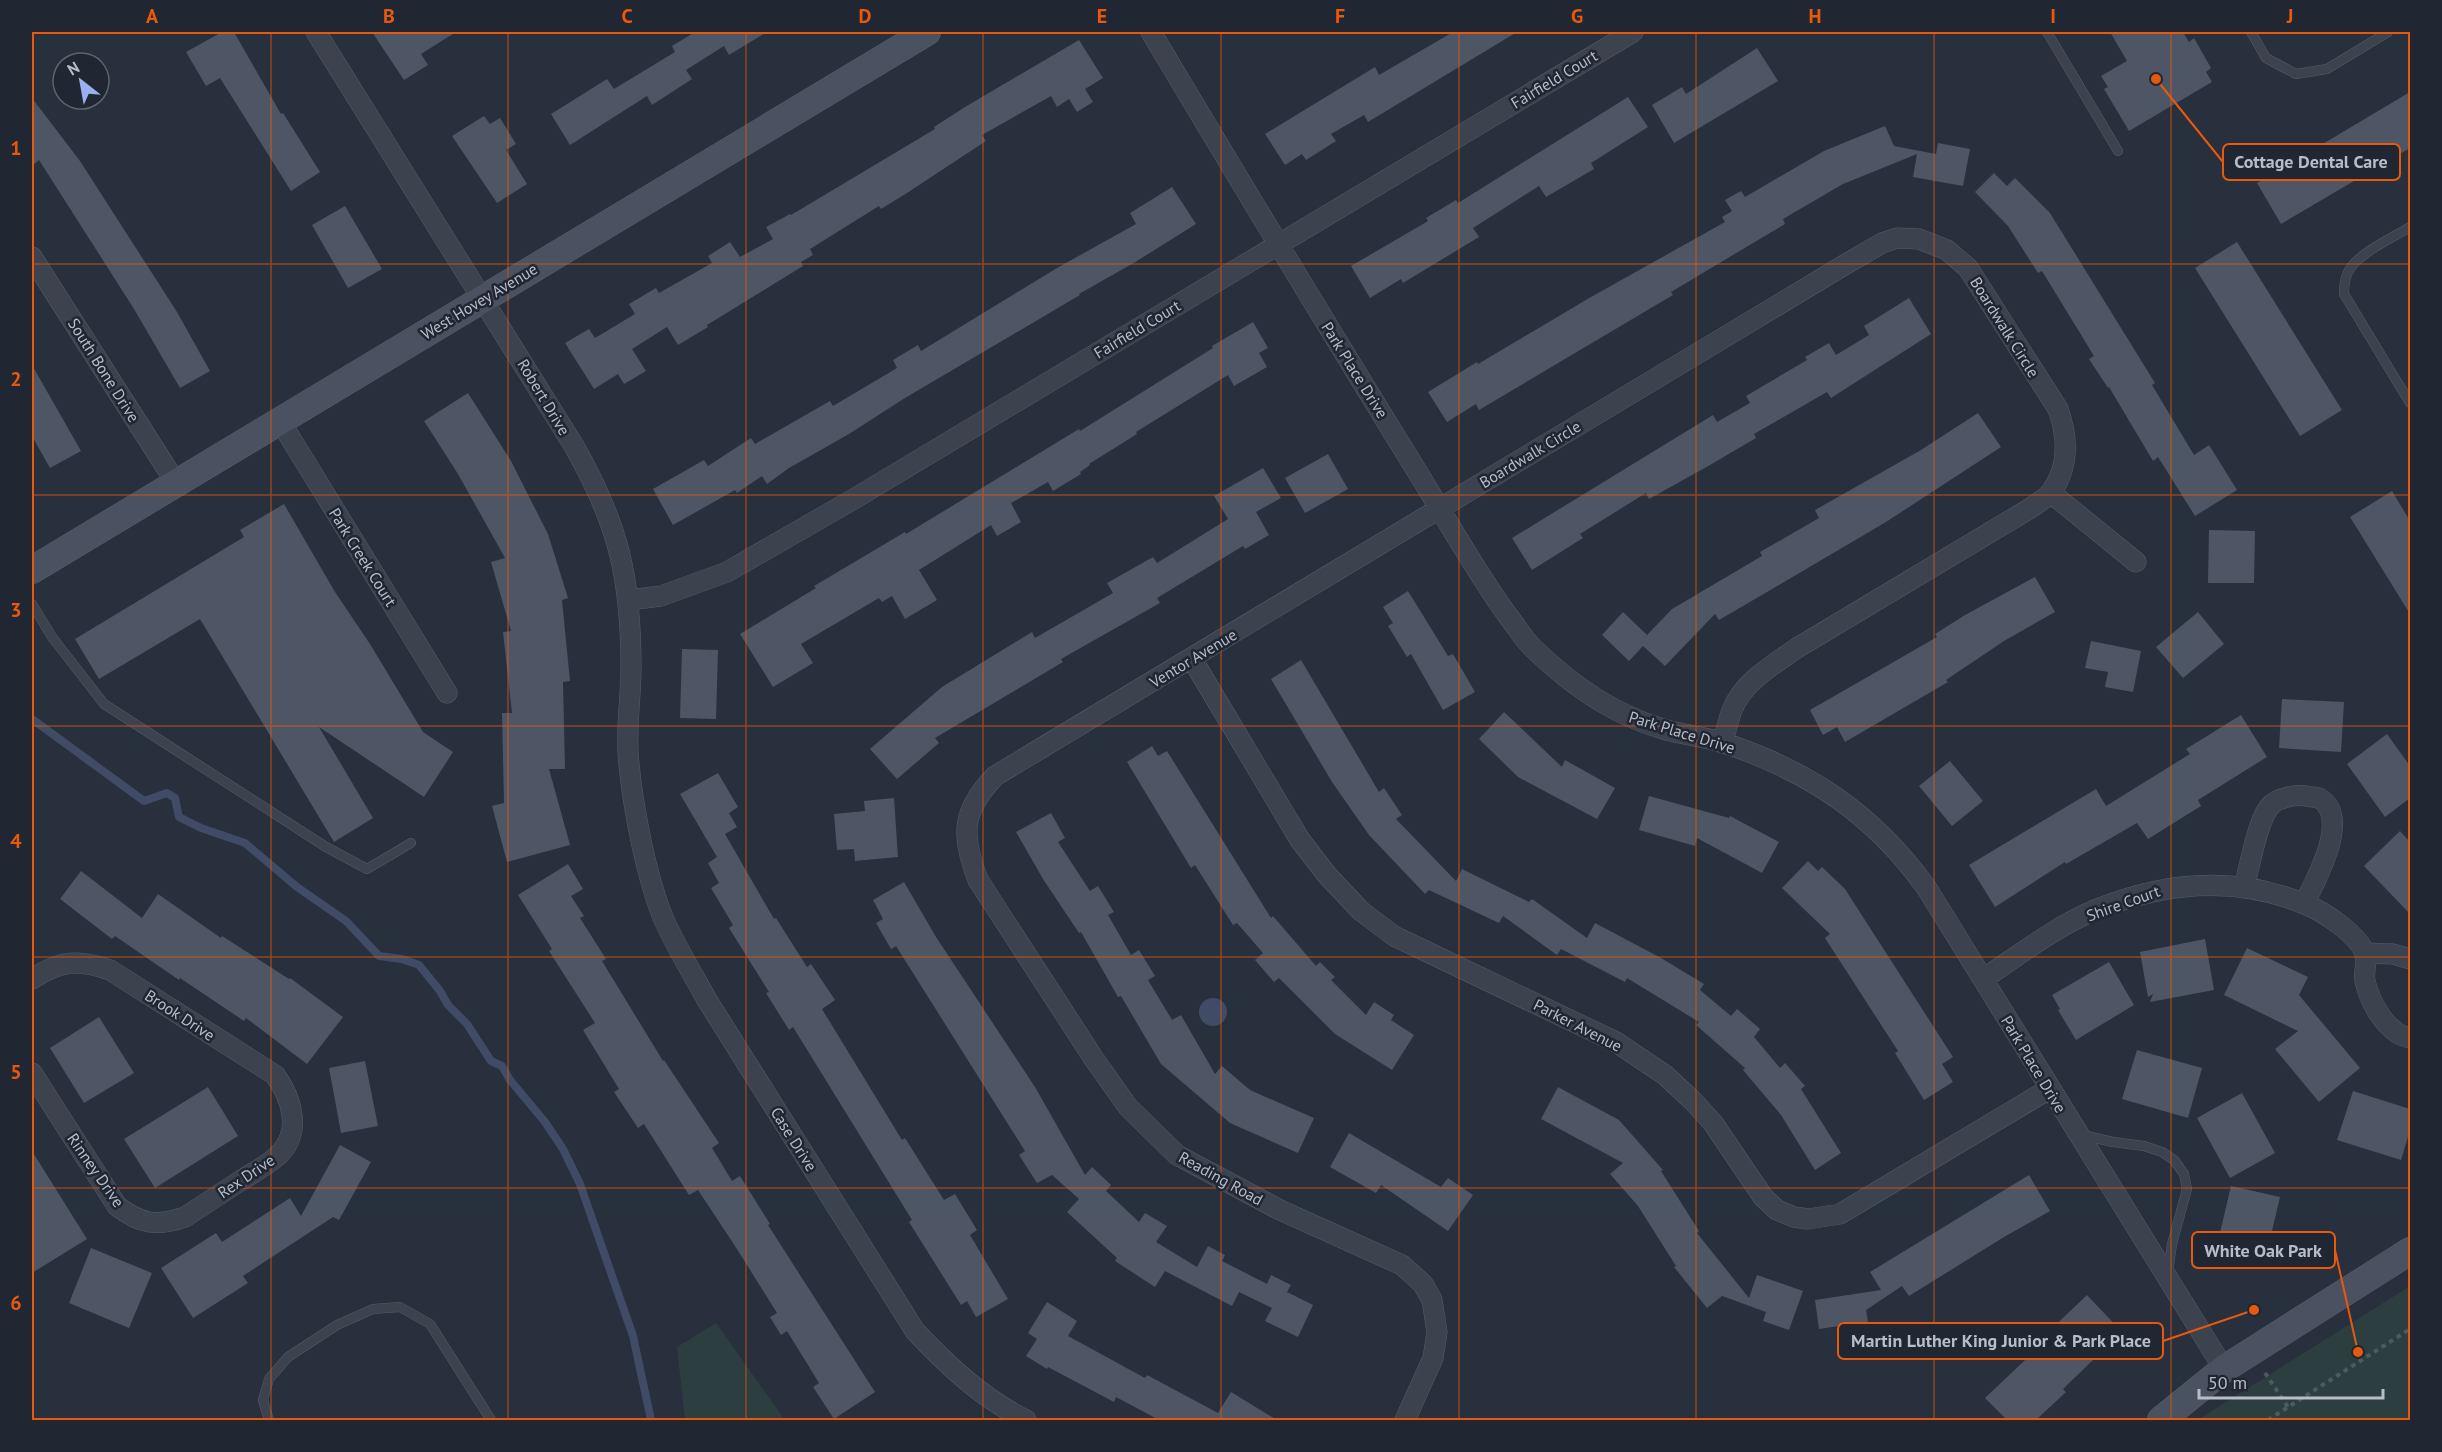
<svg xmlns="http://www.w3.org/2000/svg" width="2442" height="1452" font-family="'PT Sans',sans-serif">
<style>
.green{fill:#2d3e41}
.water{fill:#404c65}
.lines{fill:none;stroke-linecap:round;stroke-linejoin:round}
.stream{stroke:#404c65;stroke-width:8}
.building{fill:#4e5666}
.lane-casing{stroke:#565d68;stroke-width:10}
.street-casing{stroke:#565d68;stroke-width:21}
.secondary-casing{stroke:#565d68;stroke-width:28}
.path{stroke:#4c5b60;stroke-width:4;stroke-dasharray:4.5 4.5;stroke-linecap:butt}
.lane{stroke:#3c424e;stroke-width:9}
.street{stroke:#3c424e;stroke-width:20}
.secondary{stroke:#4a5160;stroke-width:27}
.grid{fill:none;stroke:#e8590c;stroke-width:1.5;stroke-opacity:0.55}
.labels{text-anchor:middle;dominant-baseline:central;stroke-width:5;stroke-linejoin:round;paint-order:stroke}
.street-label{font-size:16px;fill:#b8bdc8;stroke:#202733}
.leader{fill:none;stroke:#e8590c;stroke-width:2}
.callout-dot{fill:#e8590c;stroke:#202733;stroke-width:2}
.callout{fill:#202733;stroke:#e8590c;stroke-width:2}
.callout-label{font-size:18px;text-anchor:middle;font-weight:bold;fill:#b8bdc8}
.neatline{fill:none;stroke:#e8590c;stroke-width:2}
.grid-label{font-size:20px;text-anchor:middle;font-weight:bold;fill:#e8590c}
</style>
<rect width="100%" height="100%" fill="#282f3d"/>
<path class="green" d="M2410,1286V1420H2198L2199,1419Z
M716,1323L785,1420H685L677,1347Z"/>
<path class="water" d="M1199 1012a14 14 0 1 1 28 0a14 14 0 1 1-28 0Z"/>
<g class="lines">
<path class="stream" d="M32,719L144,801L167,793L175,798L179,817L201,828L245,843L297,887L346,921L379,956L402,959L419,965L440,991L448,1005L467,1024L491,1061L502,1066L510,1080L545,1122L563,1149L580,1184L633,1336L651,1420"/>
</g>
<path class="building" d="M222,32H234L281,114L283,113L320,172L291,191L220,78L206,86L186,52Z
M372,32H456L421,54L428,65L404,80Z
M695,32H767L729,55L724,46L686,70L692,79L652,105L647,96L570,145L551,114L607,79L614,89L675,52L672,46Z
M1453,32H1517L1368,122L1364,115L1331,134L1336,141L1306,160L1302,154L1285,165L1265,134L1375,67L1379,75Z
M2110,32H2183L2189,42L2194,38L2211,68L2206,72L2212,82L2129,131L2104,89L2108,87L2101,76L2127,61Z
M1079,40L1103,78L1085,89L1093,102L1077,112L1069,99L1057,107L1051,96L982,135L986,141L907,193L881,209L879,206L810,249L813,255L801,262L803,266L707,325L708,327L678,345L667,327L632,349L646,371L624,384L618,374L594,389L565,343L589,329L595,338L635,314L629,304L656,288L659,293L712,263L708,256L730,242L740,257L773,239L766,227L790,214L791,215L935,129L934,127L965,107Z
M1757,48L1778,81L1674,143L1652,105L1682,87L1686,94Z
M2410,92V148L2281,224L2257,183Z
M1628,97L1648,127L1591,163L1594,169L1546,197L1539,186L1473,228L1479,237L1403,283L1401,279L1370,298L1351,266L1428,221L1426,218L1456,200L1458,203Z
M32,98L80,161L177,312L210,371L180,388L134,309L39,160L32,166Z
M484,116L490,124L500,118L516,144L506,150L527,184L497,203L452,136Z
M1885,126L1894,146L1936,154L1938,143L1970,149L1963,186L1913,177L1917,154L1843,184L1783,219L1785,224L1671,292L1673,295L1479,410L1476,404L1447,422L1428,392L1477,362L1478,364L1591,297L1725,222L1722,217L1732,211L1725,200L1741,191L1745,197L1824,151Z
M1994,173L2007,186L2015,178L2050,213L2155,383L2152,385L2194,455L2209,445L2237,490L2195,516L2158,457L2153,461L2109,387L2108,388L2089,359L2094,356L2042,271L2038,273L2008,226L1975,192Z
M1172,187L1196,224L1137,261L1079,294L1080,295L905,398L849,434L789,468L767,484L762,476L737,493L735,490L673,525L653,489L704,460L708,466L751,438L755,444L830,401L833,406L897,368L893,360L918,345L921,351L1057,268L1136,224L1130,213Z
M345,206L382,269L348,288L312,225Z
M2237,242L2342,410L2300,436L2195,268Z
M1909,298L1931,334L1831,398L1827,392L1754,434L1756,438L1710,465L1649,499L1646,493L1580,534L1583,538L1532,570L1512,538L1713,415L1717,422L1750,403L1746,396L1807,360L1805,357L1829,343L1836,355L1869,335L1864,326Z
M1253,322L1268,348L1259,353L1267,367L1234,386L1228,375L1136,432L1137,434L1089,464L1090,465L1080,472L1081,474L1053,491L1048,482L1011,503L1021,522L997,536L991,525L919,570L937,600L905,619L892,596L882,602L879,598L801,644L813,663L773,687L740,634L816,588L814,586L905,532L906,534L1079,429L1080,431L1213,348L1212,346Z
M32,365L81,451L50,468L32,436Z
M468,393L511,461L548,534L568,598L562,600L570,681L563,682L565,769H549L570,845L507,862L492,806L504,803L502,713H512L503,632L511,631L491,562L505,558L458,474L424,421Z
M1978,413L2001,447L1886,522L1779,585L1719,620L1715,614L1665,666L1643,646L1629,661L1602,635L1623,612L1647,635L1672,609L1762,556L1760,552L1819,518L1815,510L1921,450Z
M1328,454L1348,489L1305,513L1285,478Z
M1263,468L1281,498L1256,512L1269,535L1245,549L1243,546L1157,598L1160,603L1061,659L1063,662L935,738L939,743L897,779L870,749L942,687L1032,632L1035,638L1113,593L1107,583L1153,557L1157,563L1228,519L1214,496Z
M2392,491L2410,521V614L2350,517Z
M284,504L335,592L370,644L423,732L453,752L424,797L319,727L373,818L334,842L200,619L99,679L75,639L244,537L240,530Z
M2209,530L2255,531L2254,583H2208Z
M2035,577L2055,612L2004,641L1946,680L1948,682L1845,742L1837,727L1823,735L1810,710L1937,637L1935,634L1965,615Z
M1408,591L1448,656L1453,654L1475,692L1443,710L1411,654L1407,657L1388,626L1393,623L1383,607Z
M2198,612L2224,644L2183,678L2156,647Z
M2091,641L2141,651L2133,692L2105,687L2108,672L2085,668Z
M682,649L718,650L716,719L680,718Z
M1301,660L1379,792L1384,788L1402,815L1396,819L1456,881L1462,869L1529,902L1532,899L1587,938L1595,923L1661,958L1704,984L1700,990L1731,1016L1737,1009L1760,1029L1754,1037L1780,1068L1785,1063L1805,1086L1801,1089L1841,1153L1815,1170L1781,1115L1743,1070L1745,1068L1696,1025L1699,1022L1627,978L1625,982L1561,949L1557,955L1503,916L1499,923L1429,890L1425,894L1369,835L1332,782L1271,679Z
M2282,699L2344,702L2341,752L2279,748Z
M1504,712L1562,767L1565,760L1615,788L1597,819L1518,777L1479,739Z
M2241,715L2267,757L2198,800L2201,806L2148,839L2137,823L2066,864L2065,862L1995,907L1969,865L2096,789L2106,806L2190,754L2186,749Z
M2387,734L2410,766V798L2385,817L2347,764Z
M1152,746L1158,756L1167,751L1271,918L1273,916L1316,966L1320,962L1335,977L1331,980L1366,1015L1374,1002L1394,1015L1391,1020L1414,1035L1392,1070L1335,1034L1279,978L1274,982L1255,960L1263,953L1237,923L1233,925L1195,865L1191,868L1127,762Z
M1950,761L1983,801L1952,826L1919,786Z
M718,773L738,807L729,813L737,827L725,834L774,919L776,918L807,967L811,964L835,1000L822,1009L902,1140L905,1138L944,1200L955,1194L977,1230L970,1235L1008,1299L976,1317L967,1301L961,1305L909,1222L912,1220L793,1027L789,1030L766,993L769,992L729,928L733,925L711,888L719,883L708,863L717,857L680,794Z
M1649,796L1729,818L1730,816L1779,842L1762,873L1697,838L1695,846L1639,830Z
M894,798L898,857L855,861L854,849L837,850L834,814L865,811L864,801Z
M1051,813L1065,838L1058,842L1090,891L1098,886L1114,912L1108,915L1131,955L1139,950L1155,976L1148,980L1172,1020L1181,1015L1215,1074L1222,1066L1250,1090L1314,1118L1298,1153L1230,1123L1161,1064L1121,996L1118,997L1081,932L1079,933L1043,879L1016,832Z
M2400,831L2410,842V914L2364,866Z
M1808,861L1818,871L1822,867L1845,889L1953,1057L1942,1064L1953,1082L1924,1100L1895,1053L1898,1051L1825,938L1830,934L1782,888Z
M568,864L583,889L571,896L584,916L580,918L606,959L602,961L663,1061L664,1060L719,1143L712,1148L732,1181L740,1176L770,1224L768,1225L875,1392L834,1419L813,1387L819,1383L787,1331L781,1335L770,1317L777,1313L735,1246L698,1190L689,1195L644,1124L638,1128L614,1092L619,1089L583,1030L595,1023L549,951L552,949L518,895Z
M81,871L142,918L158,894L221,938L222,936L289,979L290,978L343,1017L307,1064L246,1018L244,1021L180,978L179,980L115,936L112,939L60,899Z
M904,882L936,937L1035,1087L1085,1175L1092,1167L1111,1185L1106,1191L1139,1222L1145,1213L1167,1226L1156,1242L1197,1267L1208,1246L1225,1255L1222,1261L1267,1284L1271,1275L1291,1285L1287,1292L1313,1305L1298,1337L1265,1321L1272,1308L1239,1292L1232,1306L1165,1271L1155,1287L1115,1261L1117,1258L1067,1212L1079,1199L1052,1175L1037,1183L1019,1155L1025,1151L896,946L891,949L876,923L883,919L873,900Z
M2205,939L2214,990L2150,1002L2153,994L2148,997L2140,952Z
M2247,948L2308,977L2299,995L2360,1068L2319,1102L2275,1049L2298,1031L2224,995Z
M2109,962L2134,1005L2076,1040L2058,1010L2060,1009L2052,995Z
M99,1017L134,1073L84,1103L50,1048Z
M2137,1050L2202,1068L2188,1118L2122,1099Z
M365,1061L378,1126L341,1133L329,1068Z
M208,1087L238,1136L155,1188L124,1139Z
M1558,1087L1619,1120L1663,1170L1661,1171L1699,1231L1697,1233L1749,1298L1757,1275L1803,1291L1789,1330L1763,1321L1766,1312L1722,1296L1707,1308L1674,1267L1676,1266L1638,1206L1610,1174L1623,1163L1541,1119Z
M2353,1091L2410,1109V1130L2401,1160L2337,1140Z
M2242,1093L2275,1153L2230,1178L2197,1118Z
M1349,1133L1441,1187L1448,1178L1473,1195L1448,1231L1381,1185L1376,1193L1330,1167Z
M340,1145L371,1162L339,1220L333,1217L243,1276L248,1283L193,1318L161,1268L216,1233L222,1242L290,1198L301,1216Z
M32,1151L87,1239L32,1273Z
M2029,1175L2050,1211L2004,1237L1909,1296L1902,1286L1866,1310L1870,1335L1841,1339L1839,1326L1819,1329L1815,1300L1881,1290L1870,1272Z
M2231,1186L2280,1197L2264,1265L2215,1254Z
M91,1248L152,1273L129,1328L69,1303Z
M2087,1295L2122,1332L2063,1389L2066,1392L2036,1420H2007L1985,1398L2046,1340L2043,1337Z
M1047,1302L1077,1321L1068,1336L1145,1378L1147,1375L1218,1413L1231,1392L1277,1420H1159L1116,1397L1114,1402L1048,1367L1047,1369L1026,1356L1037,1339L1028,1333Z"/>
<g class="lines">
<defs>
<path id="lane" d="M2047,32L2118,151
M2251,32L2266,58L2296,74L2327,69L2388,32
M2410,227C2392,238 2365,250 2351,267C2345,275 2344,284 2344,294L2410,403
M32,604L52,637L104,704L326,847L367,869L411,843
M2082,1135L2113,1142L2144,1146L2162,1152L2174,1160L2184,1174L2187,1189L2172,1244L2168,1272
M269,1420L263,1400L269,1379L288,1357L337,1325L373,1309L400,1307L430,1324L491,1420"/>
<path id="street" d="M316,32L574,446C619,525 631,578 631,668C631,699 625,733 629,764C633,808 646,874 662,915C674,944 692,972 707,1000L915,1331C948,1366 982,1398 1026,1420
M1151,32C1238,178 1326,324 1415,468C1446,518 1474,569 1508,616C1517,627 1524,640 1534,649C1569,683 1613,714 1660,728C1681,735 1703,736 1724,743C1809,771 1873,814 1926,887L2224,1369
M32,257L176,483
M280,421L447,693
M2051,493L2136,562
M629,600L661,596L727,572L847,503L1633,32
M1192,659L1300,840L1327,875L1361,911L1394,936L1616,1042L1665,1075L1693,1101L1713,1123L1763,1197L1777,1210L1794,1217L1808,1219L1840,1214L2049,1089
M2244,888C2249,869 2258,817 2271,805C2278,798 2296,794 2306,796C2309,797 2316,797 2319,798C2352,817 2315,881 2304,904
M2365,953L2393,954L2410,959
M32,979C61,960 78,959 110,970L275,1075C293,1100 303,1135 275,1158C264,1167 251,1174 240,1181C222,1193 203,1205 185,1217C156,1227 141,1224 117,1206L32,1073
M1983,979C2019,955 2055,927 2095,910C2164,882 2237,875 2307,905C2324,912 2359,935 2365,954C2368,962 2363,972 2365,981C2370,1003 2387,1034 2410,1038
M1405,1420L1433,1358L1437,1332L1432,1300L1423,1284L1402,1265L1280,1210L1177,1155L1128,1107L1094,1059L978,880C961,834 961,812 995,776L1846,264L1882,243L1897,238L1919,239L1947,250L1968,268L2058,409C2068,437 2069,466 2052,491C2047,498 2036,504 2029,509L1797,648C1773,665 1743,682 1732,710C1728,721 1726,732 1722,743"/>
<path id="secondary" d="M32,570L927,32
M2161,1420L2224,1369L2410,1251"/>
</defs>
<use href="#lane" class="lane-casing"/>
<use href="#street" class="street-casing"/>
<use href="#secondary" class="secondary-casing"/>
<path class="path" d="M2265,1373L2288,1407
M2268,1420L2410,1329"/>
<use href="#lane" class="lane"/>
<use href="#street" class="street"/>
<use href="#secondary" class="secondary"/>
</g>
<path class="grid" d="M271,32V1420M508,32V1420M746,32V1420M983,32V1420M1221,32V1420M1459,32V1420M1696,32V1420M1934,32V1420M2171,32V1420M32,264H2410M32,495H2410M32,726H2410M32,957H2410M32,1188H2410"/>
<g class="labels">
<g class="street-label">
<text transform="translate(1554 79) rotate(-31)">Fairfield Court</text>
<text transform="translate(479 301) rotate(-31)">West Hovey Avenue</text>
<text transform="translate(2005 327) rotate(58)">Boardwalk Circle</text>
<text transform="translate(1137 329) rotate(-31)">Fairfield Court</text>
<text transform="translate(104 370) rotate(58)">South Bone Drive</text>
<text transform="translate(1355 370) rotate(58)">Park Place Drive</text>
<text transform="translate(544 397) rotate(59)">Robert Drive</text>
<text transform="translate(1530 454) rotate(-31)">Boardwalk Circle</text>
<text transform="translate(363 557) rotate(58)">Park Creek Court</text>
<text transform="translate(1193 658) rotate(-31)">Ventor Avenue</text>
<text transform="translate(1682 732) rotate(17)">Park Place Drive</text>
<text transform="translate(2123 903) rotate(-20)">Shire Court</text>
<text transform="translate(180 1015) rotate(33)">Brook Drive</text>
<text transform="translate(1578 1025) rotate(27)">Parker Avenue</text>
<text transform="translate(2034 1064) rotate(59)">Park Place Drive</text>
<text transform="translate(794 1139) rotate(58)">Case Drive</text>
<text transform="translate(96 1170) rotate(55)">Rinney Drive</text>
<text transform="translate(246 1176) rotate(-34)">Rex Drive</text>
<text transform="translate(1221 1178) rotate(29)">Reading Road</text>
</g>
</g>
<path class="leader" d="M2156 79L2223 162M2358 1352L2335 1250M2254 1310L2163 1341"/>
<g class="callout-dot">
<circle cx="2156" cy="79" r="6"/>
<circle cx="2358" cy="1352" r="6"/>
<circle cx="2254" cy="1310" r="6"/>
</g>
<g class="callout">
<rect x="2223" y="144" width="177" height="36" rx="6"/>
<rect x="2192" y="1232" width="143" height="36" rx="6"/>
<rect x="1838" y="1323" width="325" height="36" rx="6"/>
</g>
<g class="callout-label">
<text x="2311" y="168">Cottage Dental Care</text>
<text x="2263" y="1257">White Oak Park</text>
<text x="2001" y="1347">Martin Luther King Junior &amp; Park Place</text>
</g>
<rect width="2442" height="1452" fill="none" stroke="#202733" stroke-width="66"/>
<g transform="translate(81 81) rotate(329)"><circle r="28" fill="#202733" stroke="#5d636f" stroke-width="1.5"/>
<path d="M0-4.5L10 22L0 15L-10 22Z" fill="#97b2ee"/>
<text y="-9" font-size="16" font-weight="bold" text-anchor="middle" fill="#b8bdc8">N</text>
</g>
<path d="M2199 1389v9h184v-9" fill="none" stroke="#b8bdc8" stroke-width="3"/>
<text x="2208" y="1389" font-size="18" fill="#b8bdc8" stroke="#202733" stroke-width="4.5" paint-order="stroke">50 m</text>
<rect x="33" y="33" width="2376" height="1386" class="neatline"/>
<g class="grid-label">
<text x="152" y="23">A</text>
<text x="389" y="23">B</text>
<text x="627" y="23">C</text>
<text x="865" y="23">D</text>
<text x="1102" y="23">E</text>
<text x="1340" y="23">F</text>
<text x="1577" y="23">G</text>
<text x="1815" y="23">H</text>
<text x="2053" y="23">I</text>
<text x="2290" y="23">J</text>
<text x="16" y="155">1</text>
<text x="16" y="386">2</text>
<text x="16" y="617">3</text>
<text x="16" y="848">4</text>
<text x="16" y="1079">5</text>
<text x="16" y="1310">6</text>
</g>
</svg>
